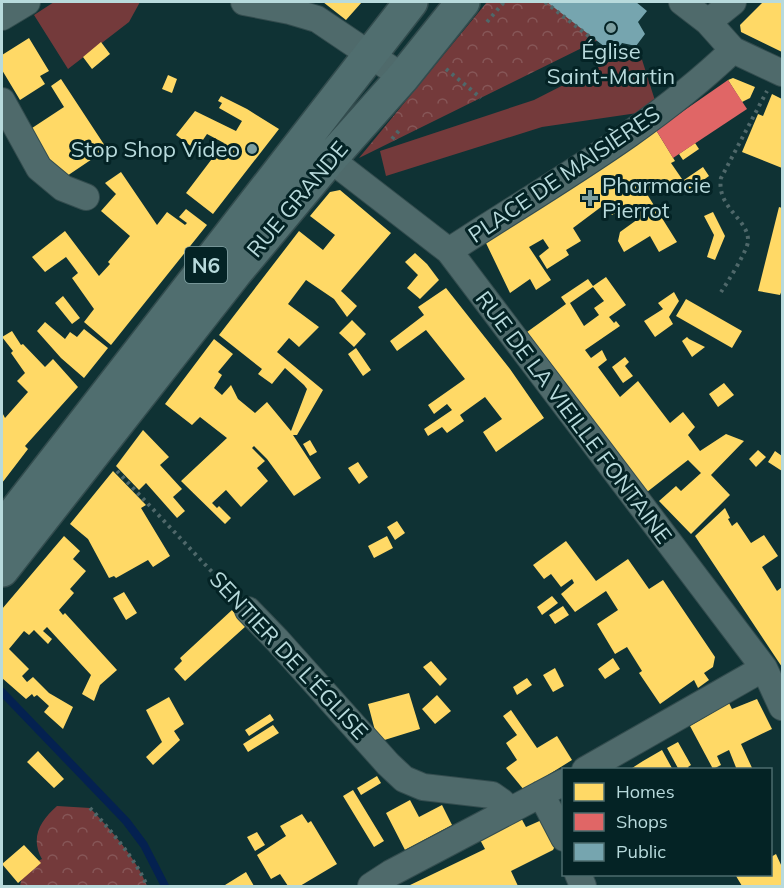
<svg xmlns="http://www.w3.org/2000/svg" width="784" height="888" font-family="Mulish,sans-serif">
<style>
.green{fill:#743a3b}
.forest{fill:url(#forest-crowns)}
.homes{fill:#ffd966;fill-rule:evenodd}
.shops{fill:#e06666}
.public{fill:#76a5af}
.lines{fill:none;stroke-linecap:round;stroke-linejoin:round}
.stream{stroke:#042150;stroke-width:8}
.minor-casing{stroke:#334c4e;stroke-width:28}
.major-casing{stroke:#334c4e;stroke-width:36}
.path{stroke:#4f686a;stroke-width:4;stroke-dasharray:3 4.5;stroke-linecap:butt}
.minor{stroke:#4f6a6b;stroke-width:26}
.major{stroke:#506e6f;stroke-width:33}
.poi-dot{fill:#7d9fa1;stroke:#042325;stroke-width:2}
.labels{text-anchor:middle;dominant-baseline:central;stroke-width:6;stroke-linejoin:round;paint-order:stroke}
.shield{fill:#042325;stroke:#82a3a5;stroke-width:1.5}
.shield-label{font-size:21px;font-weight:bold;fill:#b8dadc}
.poi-label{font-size:22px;fill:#b8dadc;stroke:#042325}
.street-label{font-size:22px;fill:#b8dadc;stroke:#042325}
</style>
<defs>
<pattern id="forest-crowns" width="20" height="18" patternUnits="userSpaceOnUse" patternTransform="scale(1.5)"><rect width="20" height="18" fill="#743a3b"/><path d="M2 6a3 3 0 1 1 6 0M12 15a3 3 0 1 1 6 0" fill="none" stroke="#865657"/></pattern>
</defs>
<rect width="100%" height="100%" fill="#0f3234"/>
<path class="green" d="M54,2H140L129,22L68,69L34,15Z
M638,47L658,110L542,127L386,176L380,151L534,100Z"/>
<path class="forest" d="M487,2H550L598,40L359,158Z
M57,806L90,808C110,829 137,859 147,886H20C22,872 29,865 42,859C30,838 40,821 57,806Z"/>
<path class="homes" d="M323,2H362L346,20Z
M763,2H782V52L741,32L740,25Z
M29,38L49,71L40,76L45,84L20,100L2,70V55Z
M101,42L110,54L92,69L83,57Z
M168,75L177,79L172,93L162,89Z
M733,78L755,87L750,98L742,102L728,80Z
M61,79L107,149L61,180L26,132L64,107L51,86Z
M772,94L782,99V168L742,152L758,114L763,116Z
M221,96L247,109L279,129L213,214L186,193L224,143L207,134L196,150L176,135L195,111L236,131L242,121L219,108L222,103L218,101Z
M656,130L675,161L671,163L682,179L660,194L658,192L653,196L644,181L640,183L677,242L659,252L650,236L624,252L618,241L620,232L638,219L629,204L612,215L605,204L573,228L581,241L566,250L569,255L547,269L539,256L549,248L543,239L529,247L551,280L536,290L530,279L510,293L485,241Z
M695,143L699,149L683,160L679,154Z
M703,167L709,176L688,191L681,182Z
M121,172L157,225L167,212L185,225L187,223L179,217L186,209L207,225L111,345L84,322L94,309L72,278L78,273L66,257L45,272L32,257L65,231L99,276L110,264L108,262L130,236L101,211L116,194L105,183Z
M340,190L391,233L341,291L357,306L347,317L334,299L306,280L288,304L319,327L299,347L289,338L277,352L323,390L297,435H293L321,478L294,496L267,459L254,446L252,448L265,461L257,468L268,481L241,507L226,490L212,503L217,508L219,506L231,518L225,524L181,481L227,438L200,417L192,425L165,404L214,339L233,354L218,372L222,375L214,388L222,395L231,385L238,399L255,413L267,402L291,431L307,389L304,385L285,368L272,384L258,374L262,369L219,335L299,231L323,250L335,235L310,216L330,192Z
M779,207L782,208V290L780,295L758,291Z
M713,212L725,236L715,260L707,257L714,235L704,216Z
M415,253L427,264L439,280L420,299L407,288L418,275L405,262Z
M606,277L626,305L609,317L614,323L616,321L620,326L585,350L591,358L602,350L607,360L598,367L620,397L638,381L670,423L683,412L695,427L688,435L700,451L726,434L744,441L711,475L730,495L691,534L659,501L676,486L681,491L701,473L688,460L647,492L527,332L566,304L561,297L588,279L593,286ZM593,287L604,301L594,308L599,315L584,326L570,303Z
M446,288L510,369L544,418L496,452L483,432L502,419L485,397L460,415L464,421L447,433L442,427L428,436L424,429L452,410L447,404L434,414L428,405L465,379L426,330L397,351L390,341L424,315L418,307Z
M674,292L679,301L669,317L673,324L655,337L644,321L663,309L658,303Z
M63,296L80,318L72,324L55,303Z
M686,299L742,331L732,348L676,316Z
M352,320L366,334L354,347L339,333Z
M45,322L65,339L70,332L77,337L84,329L108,348L84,378L61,358L37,331Z
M12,331L21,345L23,344L45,367L53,359L78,387L25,446L28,449L2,483V412L5,418L28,392L17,381L25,373L11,353L13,351L2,337Z
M687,337L689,339L705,347L692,357L682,341Z
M356,348L371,370L363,376L348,354Z
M625,357L629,362L625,366L633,376L623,383L612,367Z
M724,383L734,395L718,407L709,394Z
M143,430L169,457L160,465L182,489L173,497L185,511L177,518L146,483L139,490L116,466Z
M310,440L317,452L310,456L303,444Z
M758,450L766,457L756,467L749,459Z
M775,451L782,456V471L768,462Z
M358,462L368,477L359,484L348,468Z
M113,471L146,505L141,508L170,556L153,567L148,560L116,578L114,576L109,578L88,539L70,524Z
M725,508L730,518L728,519L732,526L737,522L751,543L764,535L778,556L762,567L777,591L782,587V667L695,536Z
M397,521L405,533L395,540L387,527Z
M64,536L80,551L73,559L86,571L70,589L74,593L59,610L63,615L65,613L117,670L100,685L94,701L82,694L91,675L47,627L43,631L52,639L48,644L34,630L29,635L24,631L9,649L29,669L22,676L27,682L33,677L49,693L73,707L63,729L44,712L49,706L37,695L34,697L32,694L26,699L2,678V609Z
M387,536L393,548L374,558L368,546Z
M566,541L596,581L628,559L649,589L663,580L715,657L713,667L704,673L709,680L698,688L694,680L660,704L639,673L642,671L627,647L615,654L597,624L618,610L606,591L575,612L561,594L574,583L572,579L561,587L551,574L544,579L533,565Z
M124,592L137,613L126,620L113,598Z
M552,596L558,603L542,615L537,607Z
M563,606L569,615L555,624L549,615Z
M232,610L246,626L185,681L174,669L182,661L180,658Z
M613,658L620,669L605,679L598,669Z
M431,661L447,679L440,686L423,667Z
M555,668L564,686L553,692L543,675Z
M527,678L532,685L517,695L513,687Z
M409,693L420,729L378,742L368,704Z
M437,695L451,711L435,724L422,709Z
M169,697L184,724L174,731L180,740L153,765L146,757L162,742L146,710Z
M757,699L772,729L741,744L753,770H737L729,750L717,756L721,765L713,769L690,726L729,703L732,709Z
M511,710L537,748L557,736L572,760L524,790L506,768L517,760L506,743L517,735L503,716Z
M270,714L274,720L249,736L245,730Z
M273,725L279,733L248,752L243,744Z
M678,742L691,765L688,767L690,770H679L667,748Z
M662,750L673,770H629L643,761Z
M38,751L64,779L54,788L27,762Z
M377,776L381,783L361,795L357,788Z
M353,790L384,841L374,847L343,796Z
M410,800L419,817L442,805L452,825L405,850L386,813Z
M302,814L308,823L311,821L337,864L300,886H288L280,874L271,879L257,855L286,836L280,826Z
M519,814L526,827L544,819L555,846L553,850L511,871L518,886H408L485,849L478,836Z
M257,832L265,845L255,851L247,837Z
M24,845L41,863L18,883L2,864Z
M776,854L782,867V886H742L736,876L740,874H771V857Z
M246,872L254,886H226L225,885Z"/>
<path class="shops" d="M728,80L747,109L673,158L656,130Z"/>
<path class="public" d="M547,2H636L647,11L638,22L645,34L636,46L622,43L614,54Z"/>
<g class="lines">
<path class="stream" d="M2,692L126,821L144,845L165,886"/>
<defs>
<path id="minor" d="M244,2L290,11L317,19L403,77
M682,2L708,22L733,50L782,73
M2,17L27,2
M708,22L733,2
M2,101L39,168L63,188L86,197
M330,159L449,251L764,668L782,707
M449,251C545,188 650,130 733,50
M248,610L277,640L388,764L404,779L423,787L492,795L502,802L506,812
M585,770L764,668
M541,794L564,838
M578,874L583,886
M371,886L391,873L564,782"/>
<path id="major" d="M2,529L411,2
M2,570L235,273L330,159L403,77L463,2"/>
</defs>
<use href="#minor" class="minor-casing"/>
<use href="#major" class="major-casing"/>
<path class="path" d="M545,2L595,41
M487,22L504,2
M446,69L481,98
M392,139L401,128
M721,292C727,283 748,250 748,241C749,219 716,208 721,178L767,91
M117,471L231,592
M90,808C109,828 137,861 147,886"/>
<use href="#minor" class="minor"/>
<use href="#major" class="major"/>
</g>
<g class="poi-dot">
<circle cx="611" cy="28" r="6"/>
<circle cx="252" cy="149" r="6"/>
<path d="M587 189h6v6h6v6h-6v6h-6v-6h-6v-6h6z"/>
</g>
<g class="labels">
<rect class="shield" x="185" y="247" width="42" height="36" rx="4.5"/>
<g class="shield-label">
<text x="206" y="265">N6</text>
</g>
<g class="poi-label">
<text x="611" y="51">Église<tspan x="611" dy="25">Saint-Martin</tspan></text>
<text x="240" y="149" text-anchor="end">Stop Shop Video</text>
<text x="602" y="185" text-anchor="start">Pharmacie<tspan x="602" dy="25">Pierrot</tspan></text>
</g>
<g class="street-label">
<text transform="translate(564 174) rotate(-34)">PLACE DE MAISIÈRES</text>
<text transform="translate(297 199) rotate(-50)">RUE GRANDE</text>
<text transform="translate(574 417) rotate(53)">RUE DE LA VIEILLE FONTAINE</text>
<text transform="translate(289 655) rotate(47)">SENTIER DE L’ÉGLISE</text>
</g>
</g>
<rect width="784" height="888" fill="none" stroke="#b8dadc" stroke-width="6"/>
<rect x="562" y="768" width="210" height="108" fill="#042325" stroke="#4c6c6e" stroke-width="1.5"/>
<rect x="574" y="783" width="30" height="18" fill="#ffd966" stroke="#4c6c6e" stroke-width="1.5"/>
<text x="616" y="798" font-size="18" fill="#b8dadc">Homes</text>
<rect x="574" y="813" width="30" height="18" fill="#e06666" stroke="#4c6c6e" stroke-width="1.5"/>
<text x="616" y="828" font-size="18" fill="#b8dadc">Shops</text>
<rect x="574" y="843" width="30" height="18" fill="#76a5af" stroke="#4c6c6e" stroke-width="1.5"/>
<text x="616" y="858" font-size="18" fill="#b8dadc">Public</text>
</svg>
